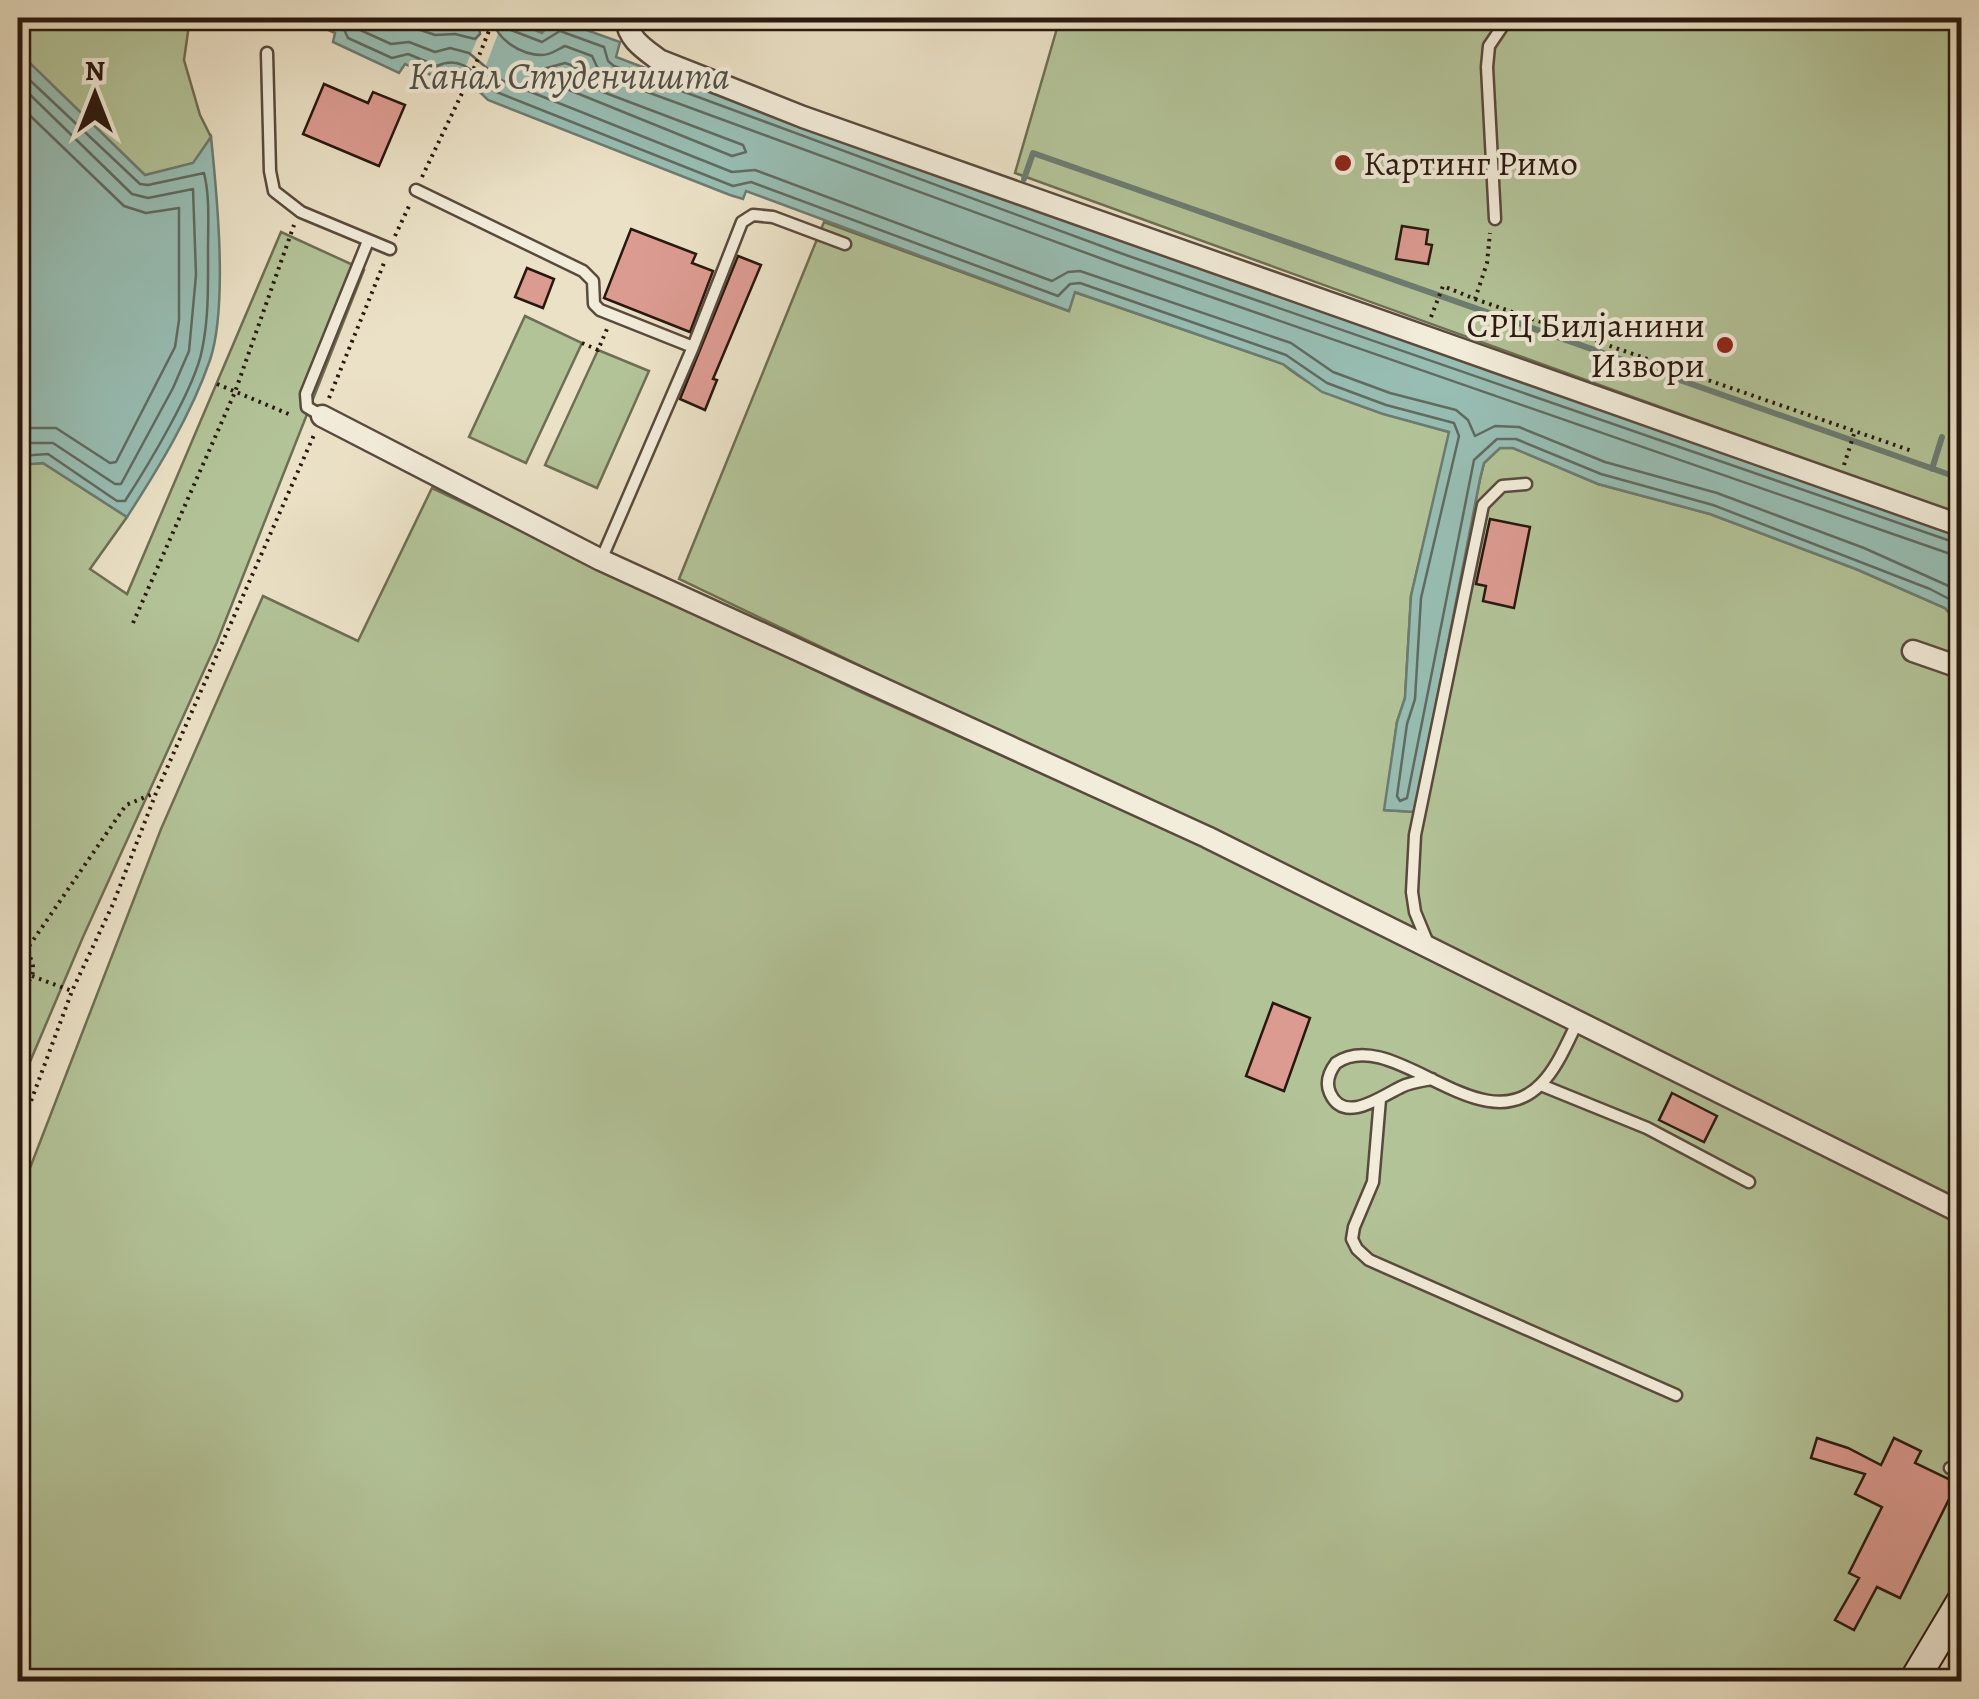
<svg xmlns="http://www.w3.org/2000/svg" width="1979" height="1699" font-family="Alegreya,serif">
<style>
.green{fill:#b3c398;stroke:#6e6e54;stroke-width:2.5}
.water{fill:#98beb4;stroke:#6c7c72;stroke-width:2.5}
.pier{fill:#ebe1c6}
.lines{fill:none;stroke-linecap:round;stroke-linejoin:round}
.shore{stroke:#606b62;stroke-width:2.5}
.stream{stroke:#6c7c72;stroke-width:6}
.building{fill:#dc9b91;stroke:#29180f;stroke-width:2.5}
.lane-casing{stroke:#5a4a3d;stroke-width:15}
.street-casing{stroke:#5a4a3d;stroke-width:25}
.secondary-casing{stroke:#29180f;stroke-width:32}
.path{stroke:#29180f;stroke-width:4;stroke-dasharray:2.5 5;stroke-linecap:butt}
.lane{stroke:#f2ecda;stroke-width:10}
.street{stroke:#f2ecda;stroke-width:20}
.secondary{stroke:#f2ecda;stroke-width:28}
.poi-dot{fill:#8f2418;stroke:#f2ecda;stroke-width:4}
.labels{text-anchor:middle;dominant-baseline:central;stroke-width:8;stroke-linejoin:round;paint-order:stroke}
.poi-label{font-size:35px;fill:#29180f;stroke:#f2ecda;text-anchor:start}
.water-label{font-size:38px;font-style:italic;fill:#505249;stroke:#f2ecda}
</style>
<rect width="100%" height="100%" fill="#ebe1c6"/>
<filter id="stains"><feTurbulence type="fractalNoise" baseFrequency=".002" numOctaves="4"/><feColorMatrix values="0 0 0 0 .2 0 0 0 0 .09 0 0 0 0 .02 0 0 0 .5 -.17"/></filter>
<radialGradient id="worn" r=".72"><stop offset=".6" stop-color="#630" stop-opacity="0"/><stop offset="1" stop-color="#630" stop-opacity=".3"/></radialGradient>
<path class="green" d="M18,18H190L184,60L200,115L211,137L194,163L145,176L30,64L18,58Z
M1060,18H1961V516L1015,173Z
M824,222L1068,311L1074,292L1283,364C1328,402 1394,417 1450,432L1411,596L1405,698L1397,722L1385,810L1415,812L1480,479L1484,463L1500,448H1513L1598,484L1710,514L1856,569L1945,608L1961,626V1200L1408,928L679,579Z
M281,232L364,270L217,642L83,937L18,1090V465L43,463L127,517L90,569L127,594Z
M525,316L582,343L526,463L469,437Z
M598,350L649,371L597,488L545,465Z
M432,488L861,692L1194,842L1961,1223V1574L1899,1681L18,1682V1199L161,829L263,596L358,641Z"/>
<path class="water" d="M302,18H506L542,33L553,18L620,42L616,57L796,125L1961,536V626L1945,608L1856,569L1710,514L1598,484L1513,448H1500L1484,463L1480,479L1415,812L1384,810L1397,722L1405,698L1411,596L1449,432L1383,414L1322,392L1283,364L1075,292L1069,311L746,191L743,199L730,195L488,100L460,73L449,71L441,79L405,64L399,73L333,42L335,33Z
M18,58L30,63L145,175L193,163L211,137C217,195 228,306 210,360C191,415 158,469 127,517L43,463L18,465Z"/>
<path class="pier" d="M486,18H504L475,94L460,80Z"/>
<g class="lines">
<path class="shore" d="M326,18L342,25L348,38L392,58L408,54L437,66C462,54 476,75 494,91L733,186L751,182L1058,296L1070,284L1080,283L1286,355L1327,383L1386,405L1454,423L1459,436L1421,598L1415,699L1407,724L1397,796L1400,801L1407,798L1474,460L1497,439H1516L1601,474L1713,505L1930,589L1951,600L1962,611
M351,18L358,29L391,44L409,42L435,52L450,48L469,53L501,80L732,172L755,170L1052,281L1068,272L1080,271L1291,343L1333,372L1390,393L1456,410L1468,420L1475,436L1495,426L1519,427L1605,462L1717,493L1864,548L1962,592
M370,18L393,28L412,27L435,35L455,34L475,39L480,34L478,18
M493,18C495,39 521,55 542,55C551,55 558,49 565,46L592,56L599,71L609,78L1119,265L1962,558
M506,18L511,30L542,42L560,31L604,47L608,61L614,66L1123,254L1962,545
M565,63C583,67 587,83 603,92L743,145L746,152L732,156L537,77L539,70Z
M18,69L140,184L148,185L204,173C210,197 208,224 208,250C208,283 209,317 202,350C195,388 147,467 125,501H117L48,454L18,456
M18,83L132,194L148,198L193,189L196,275L189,351L173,388L121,484H115L53,443H18
M18,104L124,206L146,213L179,208V320L175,347L116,462L110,463L56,428H18"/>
<path class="stream" d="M1024,179L1033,153L1962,479
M1932,469L1942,437"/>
</g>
<path class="building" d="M324,84L368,103L373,92L405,105L379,166L303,134Z
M1402,226L1428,230L1426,244L1432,245L1428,264L1396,259Z
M631,229L696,254L692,263L713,271L690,332L604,298Z
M738,256L761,265L713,379L717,380L705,410L680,399Z
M527,268L554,279L543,308L515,297Z
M1490,519L1530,527L1514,608L1483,601L1486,586L1476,584Z
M1273,1003L1310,1018L1284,1091L1246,1076Z
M1672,1093L1717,1116L1704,1142L1659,1120Z
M1817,1438L1848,1448L1881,1465L1894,1438L1921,1451L1915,1463L1957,1483L1900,1598L1877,1587L1854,1630L1835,1620L1859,1578L1849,1573L1882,1507L1855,1494L1865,1474L1811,1458Z"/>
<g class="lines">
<defs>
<path id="lane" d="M267,53L270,171L274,191L301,212L390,249
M416,190L583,271L593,281L594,304L600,310L693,347
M1495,219L1487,67L1489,46L1508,18
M322,416L307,407L306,394L368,241
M601,560L693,347L742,222L753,215L773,217L845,244
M1427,941L1415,912L1412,892L1415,835L1483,505L1502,486L1526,484
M1432,1079C1421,1081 1411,1082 1401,1087C1382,1096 1344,1125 1330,1093C1325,1082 1330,1071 1336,1063C1393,1024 1481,1146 1541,1084C1557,1068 1567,1043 1577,1023
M1541,1085L1647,1128L1749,1182
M1380,1099L1373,1182L1354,1227L1352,1239L1357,1249L1369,1260L1676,1395
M1950,1468L1962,1472"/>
<path id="street" d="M626,18C628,39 643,48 659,60L803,117L1962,526
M322,416L601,560L1207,837L1962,1213
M1913,651L1962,668"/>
<path id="secondary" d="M1913,1682L1962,1600"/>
</defs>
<use href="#lane" class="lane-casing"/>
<use href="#street" class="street-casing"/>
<use href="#secondary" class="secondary-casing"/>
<path class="path" d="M592,18L605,25
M422,177L475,66L494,18
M395,236L410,204
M1475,299L1912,451
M1431,317L1443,286L1475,299L1487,263L1490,233
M582,343L598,350L607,329
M217,384L291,415
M329,398L384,263
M1844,465L1855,431
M133,623L235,392L294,225
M18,949L30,957C37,971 32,983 18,988
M25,952L126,805L155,793
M32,976L72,991
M18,1136L72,991L113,904L156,793L314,435"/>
<use href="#lane" class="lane"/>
<use href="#street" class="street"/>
<use href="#secondary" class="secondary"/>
</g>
<g class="poi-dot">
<circle cx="1343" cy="163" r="10"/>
<circle cx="1725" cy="345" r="10"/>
</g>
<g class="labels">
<g class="poi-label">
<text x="1363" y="163">Картинг Римо</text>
<text x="1705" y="325" text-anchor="end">СРЦ Билјанини<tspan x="1705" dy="40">Извори</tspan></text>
</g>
<g class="water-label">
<text x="569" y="76">Канал Студенчишта</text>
</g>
</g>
<rect width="1979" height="1699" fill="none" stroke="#ebe1c6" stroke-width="60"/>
<rect x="20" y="20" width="1939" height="1659" fill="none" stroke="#29180f" stroke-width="5"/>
<rect x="30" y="30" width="1919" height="1639" fill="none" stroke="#29180f" stroke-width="2.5"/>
<g transform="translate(95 95)" stroke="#f2ecda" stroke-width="8" paint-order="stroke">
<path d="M0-8L18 38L0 25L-18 38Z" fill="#29180f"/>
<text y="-15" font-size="28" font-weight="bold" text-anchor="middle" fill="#29180f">N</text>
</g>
<rect width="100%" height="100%" filter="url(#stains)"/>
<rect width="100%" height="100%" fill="url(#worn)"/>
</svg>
